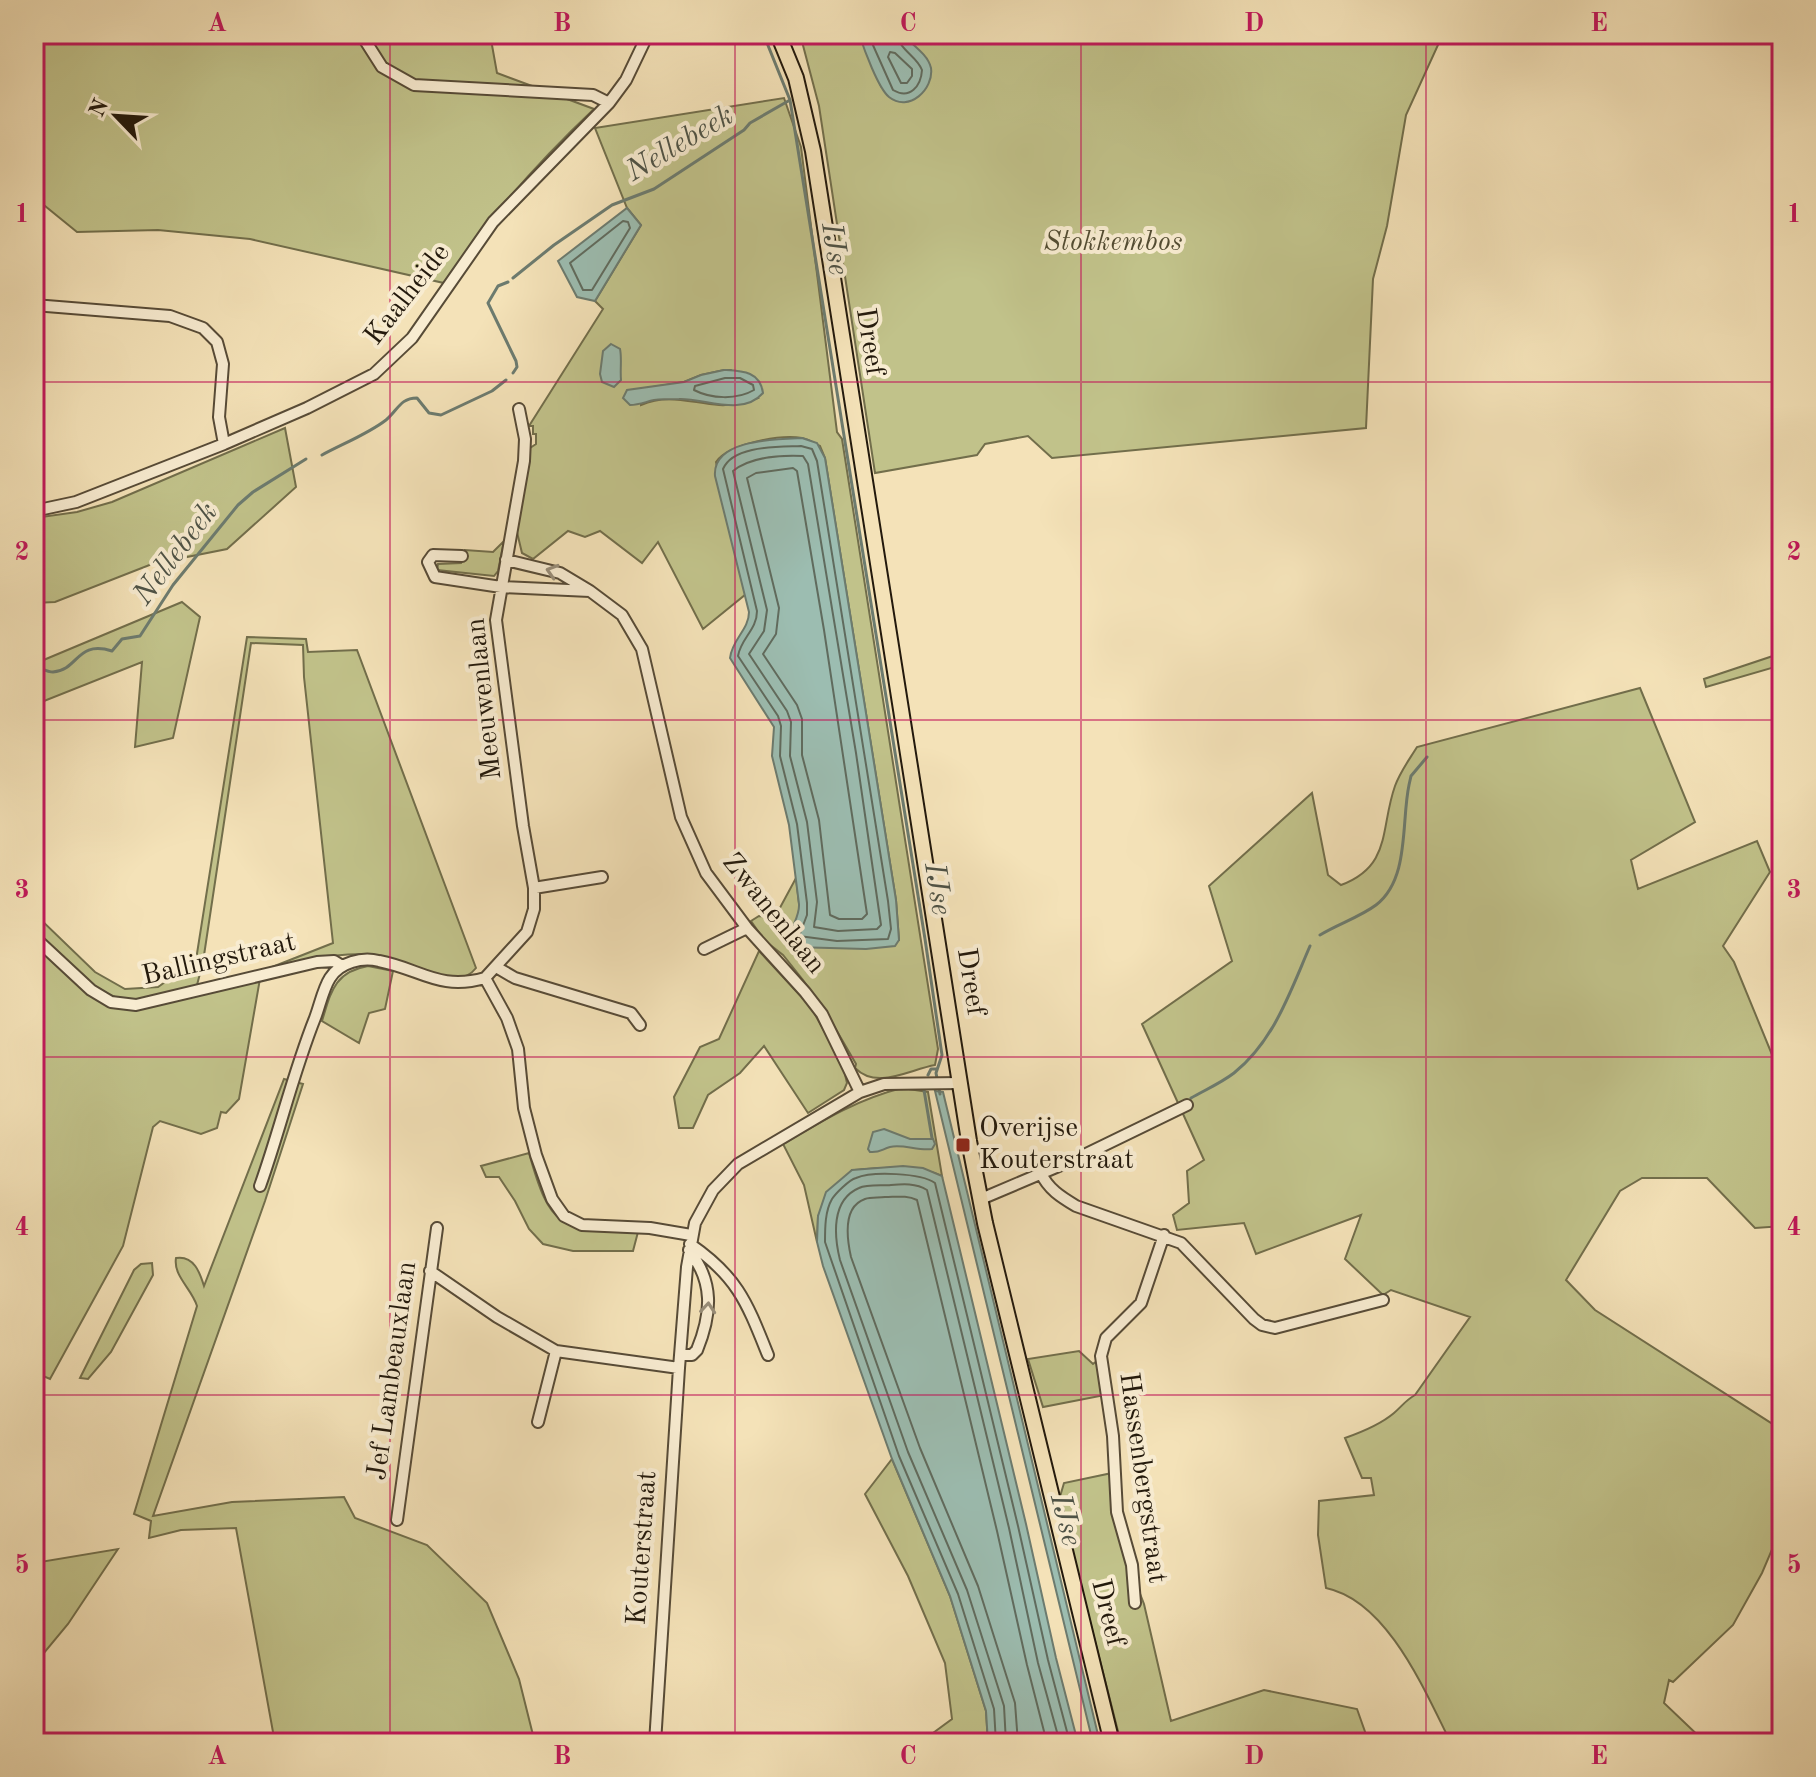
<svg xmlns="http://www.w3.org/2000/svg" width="1816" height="1777" font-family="'Old Standard TT',serif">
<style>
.green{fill:#c1c28a;stroke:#726e4b;stroke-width:2;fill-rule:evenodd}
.water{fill:#9cbdb1;stroke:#6c7b6f;stroke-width:2}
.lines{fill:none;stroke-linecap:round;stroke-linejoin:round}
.shore{stroke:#606b5e;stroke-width:2}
.stream{stroke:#6c7b6f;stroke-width:3}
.minor-casing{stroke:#574b37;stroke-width:14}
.major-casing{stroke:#23190c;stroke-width:18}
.minor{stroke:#f8ecd1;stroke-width:10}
.major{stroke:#f4e2b8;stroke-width:14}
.oneway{stroke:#988d78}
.grid{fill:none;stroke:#c2185b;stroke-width:2;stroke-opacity:0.55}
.poi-dot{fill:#8f2418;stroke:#f8ecd1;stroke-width:3}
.labels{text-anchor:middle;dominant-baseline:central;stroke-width:8;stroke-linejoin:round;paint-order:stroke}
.park-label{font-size:28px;font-style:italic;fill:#524c32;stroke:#f8ecd1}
.street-label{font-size:28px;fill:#23190c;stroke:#f8ecd1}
.poi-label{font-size:28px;fill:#23190c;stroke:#f8ecd1;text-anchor:start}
.water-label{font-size:30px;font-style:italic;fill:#4d5246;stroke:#f8ecd1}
.neatline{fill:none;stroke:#c2185b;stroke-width:3}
.grid-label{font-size:26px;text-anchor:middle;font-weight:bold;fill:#c2185b}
</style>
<rect width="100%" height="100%" fill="#f4e2b8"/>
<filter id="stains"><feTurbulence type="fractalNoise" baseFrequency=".0025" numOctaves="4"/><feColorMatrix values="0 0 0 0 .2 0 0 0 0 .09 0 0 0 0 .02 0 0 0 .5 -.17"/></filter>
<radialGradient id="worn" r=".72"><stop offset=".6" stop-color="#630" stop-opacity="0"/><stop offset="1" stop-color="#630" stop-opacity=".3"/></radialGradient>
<path class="green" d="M34,34H490L497,73L594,109C538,162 487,219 444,283L250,239L158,230L77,232L34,197Z
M800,34H859L881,86L926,58L902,34H1443L1406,115L1387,226L1373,279L1366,428L1052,458L1028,436L985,444L977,455L875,473L819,106Z
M784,98L801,147L837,432L842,439L938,1049L935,1065C908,1070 877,1090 855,1068L856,1064L827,1014L803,980L783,955L764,940L751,921L759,916L775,917L796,878L800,912L789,939L793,946C830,945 864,954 899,940L896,900L825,458L820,446C814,443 808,439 802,438C781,434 728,444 716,462L746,594L703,629L658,542L642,563L600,531L585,537L568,531L533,559L522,553L516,528L530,448L536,444V434H533V426H529L603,309L595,301L641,225L627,208L595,128ZM724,370H731L758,398C745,402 732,406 719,405C691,403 668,393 641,405L640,389L684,382L701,375Z
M285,428L296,487L227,549L152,564L55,602L34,603V518L77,512L112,502Z
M504,541L498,571L494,576L437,570L438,564L461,563L465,550L493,552Z
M182,602L200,617L173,738L135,747L142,662L34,705V664Z
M247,637L306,639L308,652L357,650L476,968C458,992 419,966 396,960C351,946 307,961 262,971L333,943L304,677L303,645L251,643L203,962L197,985L261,973L239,1099L226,1113L221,1112L217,1128L201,1134L160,1121L153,1127L123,1246L50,1379L41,1375L34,1390V941L92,995L132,1003C91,993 64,961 34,931V913L95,972L125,989L158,987L196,960Z
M1782,653V665L1706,687L1704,679Z
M1640,688L1695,822L1631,860L1638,889L1757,841L1770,872L1723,946L1734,962L1773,1057L1782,1035V1226L1755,1228L1707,1178H1642L1620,1191L1566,1280L1595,1310L1782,1430V1526L1762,1573L1733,1625L1673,1682L1669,1680L1664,1703L1706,1743H1451C1425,1692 1388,1601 1326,1588L1318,1535L1319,1501L1374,1495L1371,1478H1362L1345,1438C1362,1432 1380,1425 1394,1413C1402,1406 1406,1400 1415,1395L1470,1317L1391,1290L1383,1295L1345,1259L1361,1215L1256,1254L1244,1223L1177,1230L1173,1215L1189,1203L1187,1171L1204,1160L1142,1024L1232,961L1209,886L1312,793L1328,875L1341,885C1392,866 1380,828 1395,786C1400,772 1409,760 1417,747Z
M759,951L811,1007L843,1066L847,1083L844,1090L808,1113L764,1046L740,1073L708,1095L693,1128H679L674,1097L700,1047L719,1039Z
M368,966L393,971L385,1009L369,1013L359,1043L322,1021C331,992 334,972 368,966Z
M284,1079L303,1084L265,1201L153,1516L232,1502L344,1497L355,1518L427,1545L487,1603L519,1679L535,1743H275L236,1528L181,1530L149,1538L151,1521L134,1514L197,1306C192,1289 173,1276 176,1258C194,1255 200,1273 204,1286Z
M902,1088L928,1092L942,1176C912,1163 884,1168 852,1170L818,1216L817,1242L804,1185L783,1144C822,1121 858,1099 902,1088Z
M529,1153C551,1232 561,1229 638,1232L633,1251H573L543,1244L529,1229L515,1201L499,1177H486L481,1166Z
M152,1263L153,1275L111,1352L88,1379L80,1378L134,1270L141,1264Z
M1079,1351L1093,1364L1098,1360L1105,1395L1043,1407L1028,1359Z
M892,1459L950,1596L986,1711L988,1743H933V1733L952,1719L945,1663L908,1576L865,1494Z
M1112,1473L1132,1573L1144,1604L1171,1721L1264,1690L1357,1709L1369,1743H1121L1059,1500L1064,1483Z
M118,1549L68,1624L34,1665V1563Z"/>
<path class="water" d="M859,34H902C911,44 928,54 931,68C934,89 909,113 889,97C878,88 864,49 859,34Z
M627,208L641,225L595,301L577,297L558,261Z
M611,344L620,349C622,358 620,369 621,380L614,387L602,382L600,374L603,351Z
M724,370C742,371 760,371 763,393C742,417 705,398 679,399C671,399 662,399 654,400C645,402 639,405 630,405L623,398L627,390L684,382L701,375Z
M802,438L817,443L825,458L896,900L899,940L895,946L866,949L793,947L789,943C789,928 800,918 799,904L789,825L772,756L774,727L730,658C732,639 749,630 749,612L715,476C712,439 777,439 802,438Z
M935,1091L943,1092L1100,1743H1093Z
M884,1129L910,1139H933L935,1144L932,1149C918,1151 903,1144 890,1147C882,1149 880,1153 870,1152L868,1149L873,1132Z
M903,1166L923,1168L942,1176L1026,1524L1056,1658L1078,1743H988L986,1711L950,1596L892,1459L823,1266L817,1242L818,1216L826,1192L852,1170Z"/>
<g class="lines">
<path class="shore" d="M868,34L893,90C910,100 921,86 922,70C917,56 899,50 897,34
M890,52L895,53L912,69V76L907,83H901L888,57Z
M623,221L628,222L630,228L592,290H583L570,263Z
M725,378H740L753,385L754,390C737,400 711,399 694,390L695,386Z
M801,446L812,449L817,461L888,901L891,929L888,939L837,941L799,936L807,915V903L797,824L780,756L781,726L778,716L738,656C741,638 757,630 757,611L723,469C733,445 779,447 801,446Z
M803,456L808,464L856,753L881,925L877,929L838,931L814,927L817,902L807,822L790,756L791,722L787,711L749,654L764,631L767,610L733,471C750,457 781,455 803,456Z
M793,468L797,471L824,630L867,914L862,919H839L830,915L819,820L802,755V719L797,705L763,654L776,634L779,608L747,478L756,473Z
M996,1743L994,1709L958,1594L899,1456L825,1242C825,1228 825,1211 832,1199C836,1193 849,1180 856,1178C872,1171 921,1173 935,1183L1018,1526L1048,1660L1070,1743
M1006,1743L1004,1706L967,1590L908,1452L840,1260C834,1236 831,1200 859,1188C867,1184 882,1186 891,1185C903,1184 916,1183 927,1190L1009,1528L1038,1663L1060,1743
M1018,1743L1015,1703L978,1586L920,1448L851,1257C847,1239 842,1207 865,1199C871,1197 879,1198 885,1197C896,1197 907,1195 917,1200L997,1531L1027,1665L1047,1743"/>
<path class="stream" d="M766,34L765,38L790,100L925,939L942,1055L936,1073L940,1094
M513,278L554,245L612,205L654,189L744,130L750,123L790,100
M508,282L498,286L488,303L516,361L517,367L513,373
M322,455C342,444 368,434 386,420C398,410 400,398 417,398L429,413L441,415L492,391L506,380
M34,666C39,667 47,672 53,672C79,670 76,640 112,651L122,639L140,636L173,585L238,505L253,492L306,459
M1320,935C1338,924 1360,917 1376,905C1410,879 1401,822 1409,785L1411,776L1427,757
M928,1075L931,1069H936
M924,1090L932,1138
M1191,1098C1205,1090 1221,1083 1234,1073C1274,1041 1290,992 1310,946"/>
<defs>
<path id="minor" d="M361,34L382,67L414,85L593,95L609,103
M34,305L170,316L203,328L217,342L223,364L219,417L224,444
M34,511L76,502L224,444L307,408L374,374L412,338L493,222L609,103L626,80L648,34
M462,556L433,555L428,562L435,577L501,587L590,591L560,573L506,560
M590,591L622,615L642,649L681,817L706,873L747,928L805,992L822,1014L860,1092
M534,888L602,877
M34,937L91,990L111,1002L136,1005L317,962L334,961L342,966
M704,949L747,928
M496,967L515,978L631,1013L640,1025
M485,978L527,932L534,909V888L523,826L496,620L524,461L525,439L519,409
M485,978L507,1018L518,1049L524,1108L536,1155L552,1199L564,1216L582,1225L650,1228L691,1235
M1041,1173C1048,1189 1061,1197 1076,1206L1181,1243L1254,1319L1262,1325L1275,1328L1383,1300
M260,1186C280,1130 293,1073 315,1018C320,1005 323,989 330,978C340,962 362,957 379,961C421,969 439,991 485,978
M981,1199L1080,1157L1187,1105
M690,1244C738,1277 747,1303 768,1355
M430,1271L497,1317L556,1351L679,1368
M680,1355H692L697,1350C712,1313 714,1282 689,1250
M538,1422L556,1351
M397,1520L437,1228
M1135,1603L1132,1565L1117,1512L1113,1436L1101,1356L1106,1338L1141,1303L1164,1235
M655,1743L679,1368L687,1267L695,1223L713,1190L738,1164L860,1092L884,1084L960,1083"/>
<path id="major" d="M778,34L796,78L813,151L969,1141L985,1223L1112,1743"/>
</defs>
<use href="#minor" class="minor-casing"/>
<use href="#major" class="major-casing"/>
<use href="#minor" class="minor"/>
<use href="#major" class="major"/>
</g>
<defs><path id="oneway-chevron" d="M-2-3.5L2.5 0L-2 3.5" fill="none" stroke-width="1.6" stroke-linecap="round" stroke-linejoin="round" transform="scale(2)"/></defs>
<g class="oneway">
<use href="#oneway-chevron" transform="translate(552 571) rotate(-163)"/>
<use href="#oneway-chevron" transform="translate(708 1308) rotate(-85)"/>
</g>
<path class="grid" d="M390,34V1743M735,34V1743M1081,34V1743M1426,34V1743M34,382H1782M34,720H1782M34,1057H1782M34,1395H1782"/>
<rect class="poi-dot" x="955" y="1137" width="16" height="16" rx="4"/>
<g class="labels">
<g class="park-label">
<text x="1113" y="243">Stokkembos</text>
</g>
<g class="street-label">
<text transform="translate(408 295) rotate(-52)">Kaalheide</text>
<text transform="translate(869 342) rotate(81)">Dreef</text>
<text transform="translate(485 699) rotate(-96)">Meeuwenlaan</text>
<text transform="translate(773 914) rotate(51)">Zwanenlaan</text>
<text transform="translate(219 960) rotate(-13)">Ballingstraat</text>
<text transform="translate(970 982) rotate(81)">Dreef</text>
<text transform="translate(393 1371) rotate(-82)">Jef Lambeauxlaan</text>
<text transform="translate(1142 1478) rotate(82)">Hassenbergstraat</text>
<text transform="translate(643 1548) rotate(-86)">Kouterstraat</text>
<text transform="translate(1107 1613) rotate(76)">Dreef</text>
</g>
<g class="poi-label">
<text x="979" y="1129">Overijse<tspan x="979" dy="32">Kouterstraat</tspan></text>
</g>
<g class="water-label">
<text transform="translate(680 144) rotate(-31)">Nellebeek</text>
<text transform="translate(834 249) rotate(81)">IJse</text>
<text transform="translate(176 554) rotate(-53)">Nellebeek</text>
<text transform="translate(937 889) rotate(81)">IJse</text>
<text transform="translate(1065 1520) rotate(76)">IJse</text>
</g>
</g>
<rect width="1816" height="1777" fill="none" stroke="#f4e2b8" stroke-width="88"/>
<g transform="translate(116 116) rotate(295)" stroke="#f8ecd1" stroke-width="6" paint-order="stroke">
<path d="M0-6L14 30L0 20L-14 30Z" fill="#23190c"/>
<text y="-12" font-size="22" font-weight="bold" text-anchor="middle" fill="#23190c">N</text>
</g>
<rect x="44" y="44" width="1728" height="1689" class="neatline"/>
<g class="grid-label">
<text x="217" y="31">A</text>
<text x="562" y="31">B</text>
<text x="908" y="31">C</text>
<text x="1254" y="31">D</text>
<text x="1599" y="31">E</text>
<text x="22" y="222">1</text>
<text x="1794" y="222">1</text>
<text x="22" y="560">2</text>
<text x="1794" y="560">2</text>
<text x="22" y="898">3</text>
<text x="1794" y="898">3</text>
<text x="22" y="1235">4</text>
<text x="1794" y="1235">4</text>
<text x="22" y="1573">5</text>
<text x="1794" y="1573">5</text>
<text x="217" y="1764">A</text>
<text x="562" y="1764">B</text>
<text x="908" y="1764">C</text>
<text x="1254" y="1764">D</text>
<text x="1599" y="1764">E</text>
</g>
<rect width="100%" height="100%" filter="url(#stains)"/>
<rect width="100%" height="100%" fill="url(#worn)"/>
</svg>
